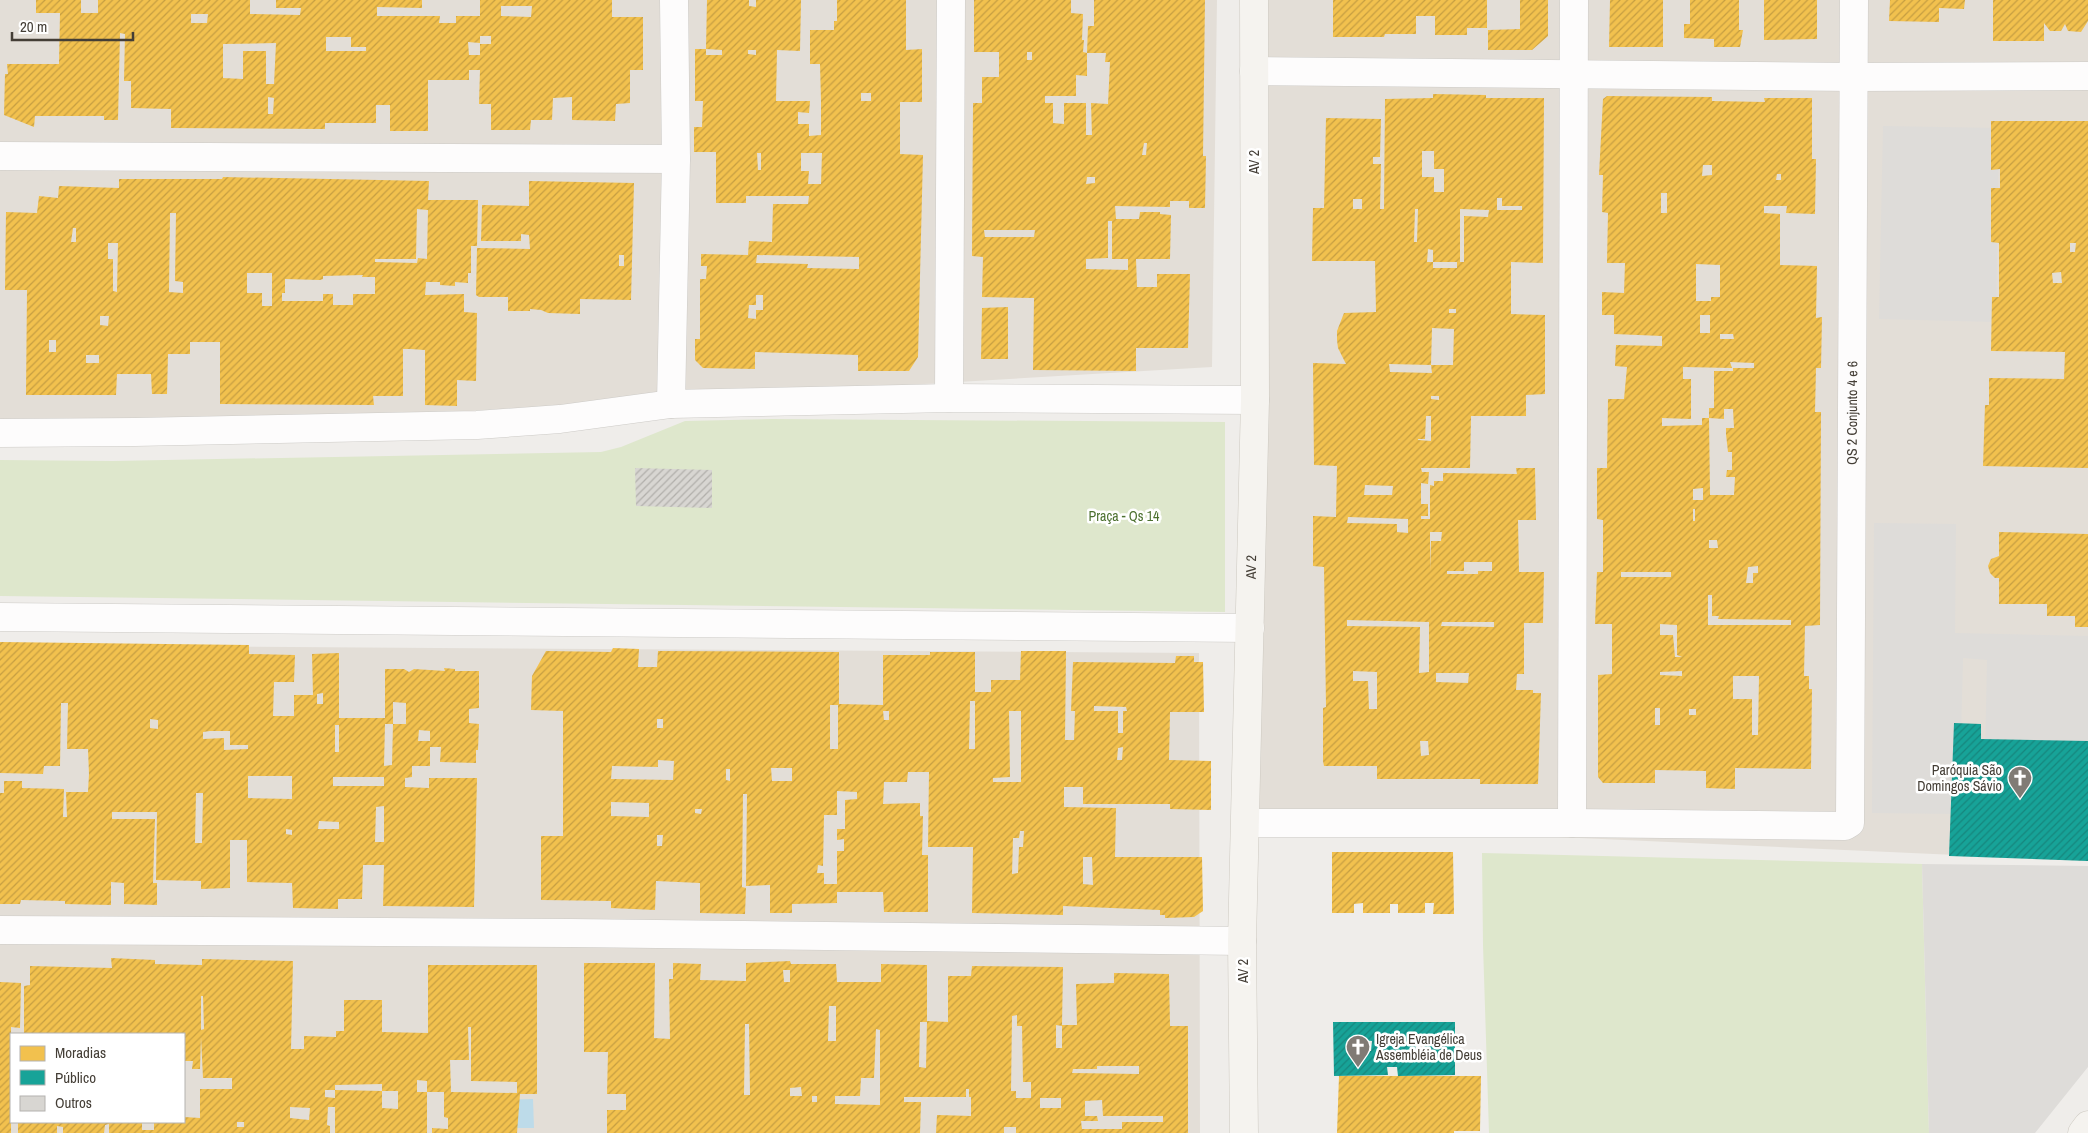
<svg xmlns="http://www.w3.org/2000/svg" width="2088" height="1133" font-family="'Archivo Narrow',sans-serif">
<style>
.residential{fill:#e3ded7;fill-rule:evenodd}
.green{fill:#dee7cc}
.parking{fill:#dedcd9}
.water{fill:#bddbe9}
.homes{fill:url(#homes-hatch);fill-rule:evenodd}
.public{fill:url(#public-hatch);fill-rule:evenodd}
.building{fill:url(#building-hatch)}
.lines{fill:none;stroke-linecap:round;stroke-linejoin:round}
.street-casing{stroke:#cdcbc7;stroke-width:29}
.secondary-casing{stroke:#cdc9c1;stroke-width:29}
.street{stroke:#fdfcfc;stroke-width:28}
.secondary{stroke:#f5f3ef;stroke-width:28}
.labels{text-anchor:middle;dominant-baseline:central;stroke-width:5;stroke-linejoin:round;paint-order:stroke}
.street-label{font-size:14px;fill:#443e36;stroke:#fff}
.park-label{font-size:14px;fill:#4c702f;stroke:#fff}
.poi-label{font-size:14px;fill:#443e36;stroke:#fff;text-anchor:end}
</style>
<defs>
<pattern id="homes-hatch" width="6" height="6" patternUnits="userSpaceOnUse" patternTransform="scale(1.25)"><rect width="6" height="6" fill="#f2c14e"/><path d="M-1 1l2-2M0 6l6-6M5 7l2-2" fill="none" stroke="#c69e42"/></pattern>
<pattern id="public-hatch" width="6" height="6" patternUnits="userSpaceOnUse" patternTransform="scale(1.25)"><rect width="6" height="6" fill="#17a398"/><path d="M-1 1l2-2M0 6l6-6M5 7l2-2" fill="none" stroke="#16867d"/></pattern>
<pattern id="building-hatch" width="6" height="6" patternUnits="userSpaceOnUse" patternTransform="scale(1.25)"><rect width="6" height="6" fill="#d8d6d2"/><path d="M-1 1l2-2M0 6l6-6M5 7l2-2" fill="none" stroke="#b1afab"/></pattern>
</defs>
<rect width="100%" height="100%" fill="#efedea"/>
<path class="residential" d="M0,0H1217L1212,367L483,410L0,445Z
M1262,0H2088V861L1250,823Z
M0,645L1199,653L1200,1133H0ZM11,1034H184V1122H11Z"/>
<path class="green" d="M772,419L1225,422V612L0,596V460L113,461L601,452L621,447L685,421Z
M1482,853L1922,864L1929,1133H1489L1483,945Z"/>
<path class="parking" d="M1883,126L1999,128L1996,322L1879,319Z
M1874,523L1956,524L1955,633L2088,636V760L1985,757L1987,660L1963,658L1959,814L1872,813Z
M1922,864L2088,866V1067L2035,1133H1929Z"/>
<path class="water" d="M533,1099L534,1128H494L465,1101Z"/>
<path class="homes" d="M36,0H81V13H98V0H250V14L300,15L301,8H276V0H422V8L377,7V16H440L439,23H456V16H480V0H612V17H643V70H630V103L616,104L615,121L572,120V97L553,98L552,120H531L530,130H491V104H479L480,70H469V80H428V131H390V105H376V123H325V129L171,128V109L131,108V81H124L125,34L120,33L118,120H104V116H35L34,127L4,115L5,74H8L7,64H59L60,13H36ZM501,6H532L531,17L501,16ZM191,14H208L207,23H191ZM480,36H491V44H480V55H469L468,42L480,43ZM326,37H351V47H366V51H326ZM276,43L274,84H266V51H243V79L223,78V44ZM268,97L274,98L273,114H268Z
M707,0H749V6L756,7V0H801L800,51L777,50L776,101H810L809,113L798,112V124H809V136L821,135V101L820,64H810V30H834V21H837V0H906V50L922,49V102H900V154L923,155L918,357L909,371H858V355L755,352V369L703,368L695,360V339H700V279H706L707,266H701V254L748,255L749,241L772,242L773,204H808L809,196H746V203H716V152H694V127H702L703,101H695V49H706V55H722V50L706,49ZM748,50H756V55L748,54ZM861,93H871V101H861ZM757,153H761V170H758ZM801,153H822L821,184H808L809,171H801ZM757,255L859,257V269L807,268L808,264L756,263ZM756,295H763V310H756V319L748,318L749,305H756Z
M974,0H1071V13L1083,14L1082,40H1084L1083,52L1087,53V76L1076,75V96H1045V103H1053V123L1064,124V103H1086V135H1092L1091,103L1108,104L1110,62H1105L1106,53H1087L1088,26H1094V0H1205L1203,156H1206L1205,208H1189V201H1170V207L1115,206L1116,219H1139L1140,212H1160V214L1171,215L1170,259H1136L1137,287H1157V274H1190L1188,348H1136V371L1033,370L1034,298L982,297L983,257L972,256L973,103H982V77H999V52H974ZM1027,52H1032V60H1027ZM1144,143H1147L1146,155H1142ZM1087,177H1095V183L1086,184ZM1108,221H1112V259H1128V270L1086,269V259L1108,258ZM984,230H1035L1034,237H985Z
M1333,0H1487V28H1467V35H1435V16H1416V34H1385L1384,37H1333Z
M1520,0H1548V36L1532,50H1488V30L1520,29Z
M1610,0H1663V47H1609Z
M1690,0H1739V30H1743L1740,47H1714V39L1684,38V24H1690Z
M1764,0H1817V39L1764,40Z
M1890,0H1965L1964,9L1939,8V22L1889,21Z
M1993,0H2088V21L2081,32L2068,31L2065,24L2061,31H2050L2044,23V41H1993Z
M1433,94L1486,95V98H1544L1543,263L1511,262V314L1545,315V394L1526,395V416H1471L1470,468H1421L1422,472H1429L1428,484L1421,483V504H1428V516H1421V519H1430V485L1434,486V481H1443V473L1517,474L1516,468H1535L1536,520H1518L1519,572H1544L1543,623H1524V674H1517L1516,690H1533V693H1541L1538,784H1480V779H1377V766H1324L1323,761V708L1326,707L1324,567L1313,566V516L1336,517L1337,466L1314,465L1313,363L1346,364L1338,348L1337,340V331L1344,313L1376,312L1375,261H1312L1313,208H1324L1326,118L1381,119L1380,157H1373V164H1381L1380,209H1384L1385,99L1433,98ZM1422,151H1434V169H1444V192H1434V177H1422ZM1497,198H1502V206H1522V210H1497ZM1353,199H1362V209H1353ZM1415,209H1418L1417,242H1414ZM1460,209L1489,210L1488,217L1464,216V262H1460ZM1428,249L1433,250V262H1457V268H1433V262H1427ZM1449,309H1456V313H1449ZM1432,328L1454,329L1453,365H1431L1432,373L1390,372L1389,364L1431,365ZM1431,396H1439V400L1431,399ZM1426,416H1431V441L1418,440V439H1425ZM1365,485L1393,486L1392,495H1364ZM1348,517L1408,519V533L1397,532V524L1347,523ZM1430,532H1442L1441,541H1431L1430,571ZM1464,562H1492V571H1478V574H1447V571H1464ZM1347,620L1429,622V672L1419,673L1420,627L1347,626ZM1442,622H1494V627L1441,626ZM1353,671L1377,672V709H1369L1368,681H1353ZM1436,673H1469L1468,683L1436,682ZM1420,741H1428L1429,755L1421,756Z
M1607,96L1712,97V101L1765,102L1764,98H1812V159H1816L1815,214L1786,213L1787,206H1764V213L1780,214V265L1817,266L1816,318L1822,317L1821,368H1816L1815,412H1821L1820,625L1805,626L1804,676H1809V689H1812L1811,769L1735,768V789L1706,788V771L1655,770V783H1603L1598,777V675L1612,674V624H1595L1597,572H1603V520L1597,519V468H1607L1608,399H1624L1627,367L1615,366L1616,345L1662,346V336L1614,334V315H1602V292L1624,293L1625,263H1607L1608,213L1602,212L1603,175H1599L1603,99ZM1703,165H1712V175L1702,176ZM1777,174H1781V180H1776ZM1661,193H1667V213H1661ZM1696,264L1720,265V297H1711V301H1696ZM1700,315H1710V333H1700ZM1720,334H1733L1734,339H1720ZM1730,362L1754,363V368H1733V371H1714V408H1709V418L1724,419V409H1733L1734,428H1726V434L1728,452H1732V470H1727L1726,477H1735L1734,495H1710L1709,418H1702V425L1662,426V418L1691,419V379H1683V367L1732,368ZM1703,488V500H1693V489ZM1693,509H1695V521H1693ZM1709,540H1717L1718,548H1709ZM1758,566V573H1753V583H1746L1748,567ZM1621,572H1671V577H1621ZM1708,595H1712V616H1719L1718,619L1791,620V625H1708ZM1660,624L1677,625V655L1682,657H1675L1673,635H1660ZM1682,671V676L1660,675V672ZM1733,676H1759L1758,735H1752V699H1733ZM1655,708H1660V725H1655ZM1689,709H1696V715H1689Z
M1991,121H2088V468L1983,466L1985,405H1989V378L2064,379L2065,352L1991,351L1992,297H1999V243L1991,242V188H2000V169L1991,170ZM2070,243H2076L2075,252H2070ZM2061,272L2062,283H2053L2052,273Z
M223,177L429,181L428,200H478L477,246H471V273H468V283L455,282V286L440,285V282H426L425,295L464,294V312L477,313L476,381L457,380V406L425,405V350L410,349H403V396H373L374,405L220,404V342H190V354H168L167,394H152L151,374H117L116,395H26L27,290H5L6,212L37,213L39,196L58,198L59,186L119,188V179H222ZM417,209L428,210L427,259L418,258L417,263L375,262V259H416ZM170,213H176L175,281L183,282V293L169,292ZM73,228H76V242H71ZM108,243H118L117,292L113,291V259H108ZM247,273H272V306H262V293H247ZM363,275L362,277H375V294H353V305H333V294H323V301H282V293H285V279L320,280L323,279V276ZM100,316H109L108,326L100,325ZM49,340H56V352H49ZM86,355H99V363H86Z
M529,181L634,183L631,300L580,299V314L548,313L541,310L530,309V311H508V297H479L476,295L477,248L530,249L529,235L521,234V241H481L482,205L529,206ZM619,255H624V266H619Z
M1008,307V359H981L982,308Z
M1999,532L2088,534V627H2075V616H2047V604H1999V578H1995L1990,573L1988,566L1991,559L1999,556Z
M0,642L249,645V654L295,655L294,682H274L273,716H294V695H313L312,654L339,653V718H385V669H404L409,672L414,669L445,671L444,668L455,669V671H479V708L469,709V723L479,724L478,750H476V763L440,762L441,747H430V766H412V777L405,778V787L429,788V778H477L474,907L383,906L384,865H363L362,899H338V909L293,908L292,883L247,882V840H230V888L201,889V881L156,880L157,812H112V819H155L153,883H157V905L124,904V883L111,882V905L65,904V901L21,900L20,904H0V793H4V781H22V788L64,789L63,817H67L66,792H88L89,774L88,749H67L68,703H61L60,766H44L43,774L0,773ZM323,693V704H317V694ZM393,702L406,703V724H393L392,765L384,766L385,724H393ZM150,719L158,720V729L150,728ZM335,725H339V752H335ZM419,730L430,731V741H418ZM210,731H230V745H248V749L224,750V738L203,739V732ZM248,776H292V799L248,798ZM333,777H384V786H333ZM196,793H203L202,843H195ZM384,806V842H375L376,807ZM319,821L339,822V829H318ZM286,829L292,830V835L286,834Z
M613,648L639,649L638,667H657L658,651L839,652V704L883,705V655H930V652H975V692H991V680H1020L1021,651H1066L1065,740H1074L1075,711H1071L1073,662L1175,663L1176,656H1194V662H1203L1204,712H1170L1169,760L1211,761V810L1170,809V804H1083V787H1064V807L1116,808L1115,857H1202L1203,911L1194,917L1165,918V915H1160V910L1063,906V915L972,913L973,847H928L929,772H908L907,782H884L883,804L920,803V816H923L922,855H928V912H884L883,892H837V903L792,904V913H770V885L746,886L747,794H743L742,887L746,888L745,914L700,913V883L656,881L655,910L611,908V901L541,900V836H563V711L531,710L532,676L546,651L611,652ZM970,701H975V749H969ZM830,705H838V749H830ZM1094,706L1126,707L1127,711H1123V733H1118V711H1094ZM883,711H889V720H884ZM1009,711H1021V782H993V778L1010,777ZM657,719H663V728H657ZM1123,747L1122,760H1117L1118,748ZM658,760L674,761L673,780L611,779L612,766L658,767ZM771,768H792V781H772ZM726,769H730V781L726,780ZM837,791L857,792V799L845,800V829H837V840L844,839V851H837V884H824V873H817L818,865L823,866L824,815H837ZM611,802L649,803V817L611,816ZM695,809H702L701,814L695,813ZM1020,831H1024L1023,847H1019L1018,873L1012,874L1013,838H1019ZM657,835H663L662,846H657ZM1083,857H1092L1093,885L1083,884Z
M1332,852H1453L1454,914H1433L1434,903H1425V913H1398V904H1390V913H1363V903L1354,904V913H1332Z
M111,958L155,960V964L202,965V959L293,961L291,1049H304V1036L336,1037V1031H344V1000H382V1032L428,1033V965H537V1094H520L517,1133H432V1128L448,1129V1118L444,1117V1092H427V1081L417,1080V1092H427V1133H335V1107H328L327,1125L330,1126V1133H109V1124L105,1125L104,1133H63V1127L57,1126V1133H18V1122H142V1130H154V1122H184V1117L200,1118V1089H232V1078H203L201,1037L200,1069H192L193,1061H184V1034H24V986L30,985V966L112,968ZM201,996H203L204,1029L201,1030ZM468,1027H471V1081L517,1082V1093L451,1092L450,1060H469ZM382,1084V1091H398V1109L382,1108V1091L335,1090V1098L325,1097V1090H335V1085ZM290,1107L310,1108L309,1120L290,1118ZM237,1122H244V1127H237Z
M790,961L791,964H836L837,982H881V964L927,965V1021L948,1022V976H971L972,966L1063,967L1062,1026L1056,1025V1048H1062V1025H1077L1076,984L1114,983V973L1169,974L1170,1026H1188V1133H1016V1127H1004V1133H936L937,1115L971,1116V1097H969V1089H966V1097H904V1102H921L920,1133H607V1110H626V1094H607L608,1052H584V963H655L654,1038L670,1039L669,979H673V963L701,964L700,980L746,981V963ZM783,970H790V982H784ZM829,1006H836V1041H828ZM1017,1015V1026H1022L1023,1082H1031V1098H1016V1091H1011L1012,1016ZM920,1022H927L926,1068L919,1067ZM745,1024H749L750,1095H744ZM876,1029L880,1030V1105L835,1104V1096H860L861,1078H874ZM1097,1066H1139V1074L1072,1073L1073,1069H1097ZM801,1087L802,1096H790V1088ZM812,1096H817V1102H812ZM1040,1098H1061V1108H1040ZM1102,1100L1103,1116H1163V1122H1122V1129H1082L1081,1121H1098L1097,1116H1085V1101Z
M0,982L21,983L20,1028L11,1027V1133H0Z
M1339,1076H1481L1480,1131H1454V1133H1337Z"/>
<path class="public" d="M1954,723L1981,724V739L2088,741V861L1949,856Z
M1333,1022H1455V1075L1398,1076L1397,1067H1387L1388,1075L1334,1076ZM1393,1037H1402L1401,1045L1397,1049L1392,1047ZM1362,1040L1372,1041L1371,1051H1362ZM1416,1041H1425L1424,1051H1415Z"/>
<path class="building" d="M635,468L712,470V508L636,506Z"/>
<g class="lines">
<defs>
<g id="street">
<path d="M1254,71L1853,77L2088,76"/>
<path d="M0,156L676,159"/>
<path d="M949,398L951,0"/>
<path d="M671,404L676,159L674,0"/>
<path d="M0,433L135,432L477,425L560,419L671,404L949,398L1255,400"/>
<path d="M0,617L1250,628"/>
<path id="s1" d="M1246,823H1572L1845,826L1850,823L1854,0"/>
<path d="M1572,823L1574,0"/>
<path d="M0,930L571,933L1242,941"/>
</g>
<g id="secondary">
<path id="s2" d="M1244,1133L1242,941L1255,400L1254,0"/>
<path d="M2082,1133L2088,1125"/>
</g>
</defs>
<use href="#street" class="street-casing"/>
<use href="#secondary" class="secondary-casing"/>
<use href="#street" class="street"/>
<use href="#secondary" class="secondary"/>
</g>
<defs>
<symbol id="church-pin" viewBox="-11 -11 22 30"><path d="M0 17L-7.5 6A9.5 9.5 0 1 1 7.5 6Z" fill="#807b75" stroke="#fff"/><path d="M-1.2-6h2.4v3.5h3.3v2.4h-3.3V6h-2.4V-.1h-3.3v-2.4h3.3Z" fill="#fff"/></symbol>
</defs>
<g fill-rule="evenodd">
<use href="#church-pin" x="2006" y="764" width="28" height="38"/>
<use href="#church-pin" x="1344" y="1033" width="28" height="38"/>
</g>
<g class="labels">
<g class="street-label">
<text transform="translate(1254 162) rotate(-90)">AV 2</text>
<text stroke="none"><textPath href="#s1" startOffset="1015">QS 2 Conjunto 4 e 6</textPath></text>
<text stroke="none"><textPath href="#s2" startOffset="566">AV 2</textPath></text>
<text transform="translate(1243 971) rotate(-90)">AV 2</text>
</g>
<g class="park-label">
<text x="1124" y="516">Praça - Qs 14</text>
</g>
<g class="poi-label">
<text x="2002" y="770">Paróquia São<tspan x="2002" dy="16">Domingos Sávio</tspan></text>
<text x="1376" y="1039" text-anchor="start">Igreja Evangélica<tspan x="1376" dy="16">Assembléia de Deus</tspan></text>
</g>
</g>
<rect x="10" y="1033" width="175" height="90" fill="#ffffff" stroke="#b4b2af"/>
<rect x="20" y="1046" width="25" height="15" fill="#f2c14e" stroke="#b4b2af"/>
<text x="55" y="1058" font-size="15" fill="#443e36">Moradias</text>
<rect x="20" y="1070" width="25" height="15" fill="#17a398" stroke="#b4b2af"/>
<text x="55" y="1083" font-size="15" fill="#443e36">Público</text>
<rect x="20" y="1096" width="25" height="15" fill="#d8d6d2" stroke="#b4b2af"/>
<text x="55" y="1108" font-size="15" fill="#443e36">Outros</text>
<path d="M12 32v8h121v-8" fill="none" stroke="#443e36" stroke-width="2.5"/>
<text x="20" y="32" font-size="15" fill="#443e36" stroke="#ffffff" stroke-width="4" paint-order="stroke">20 m</text>
</svg>
